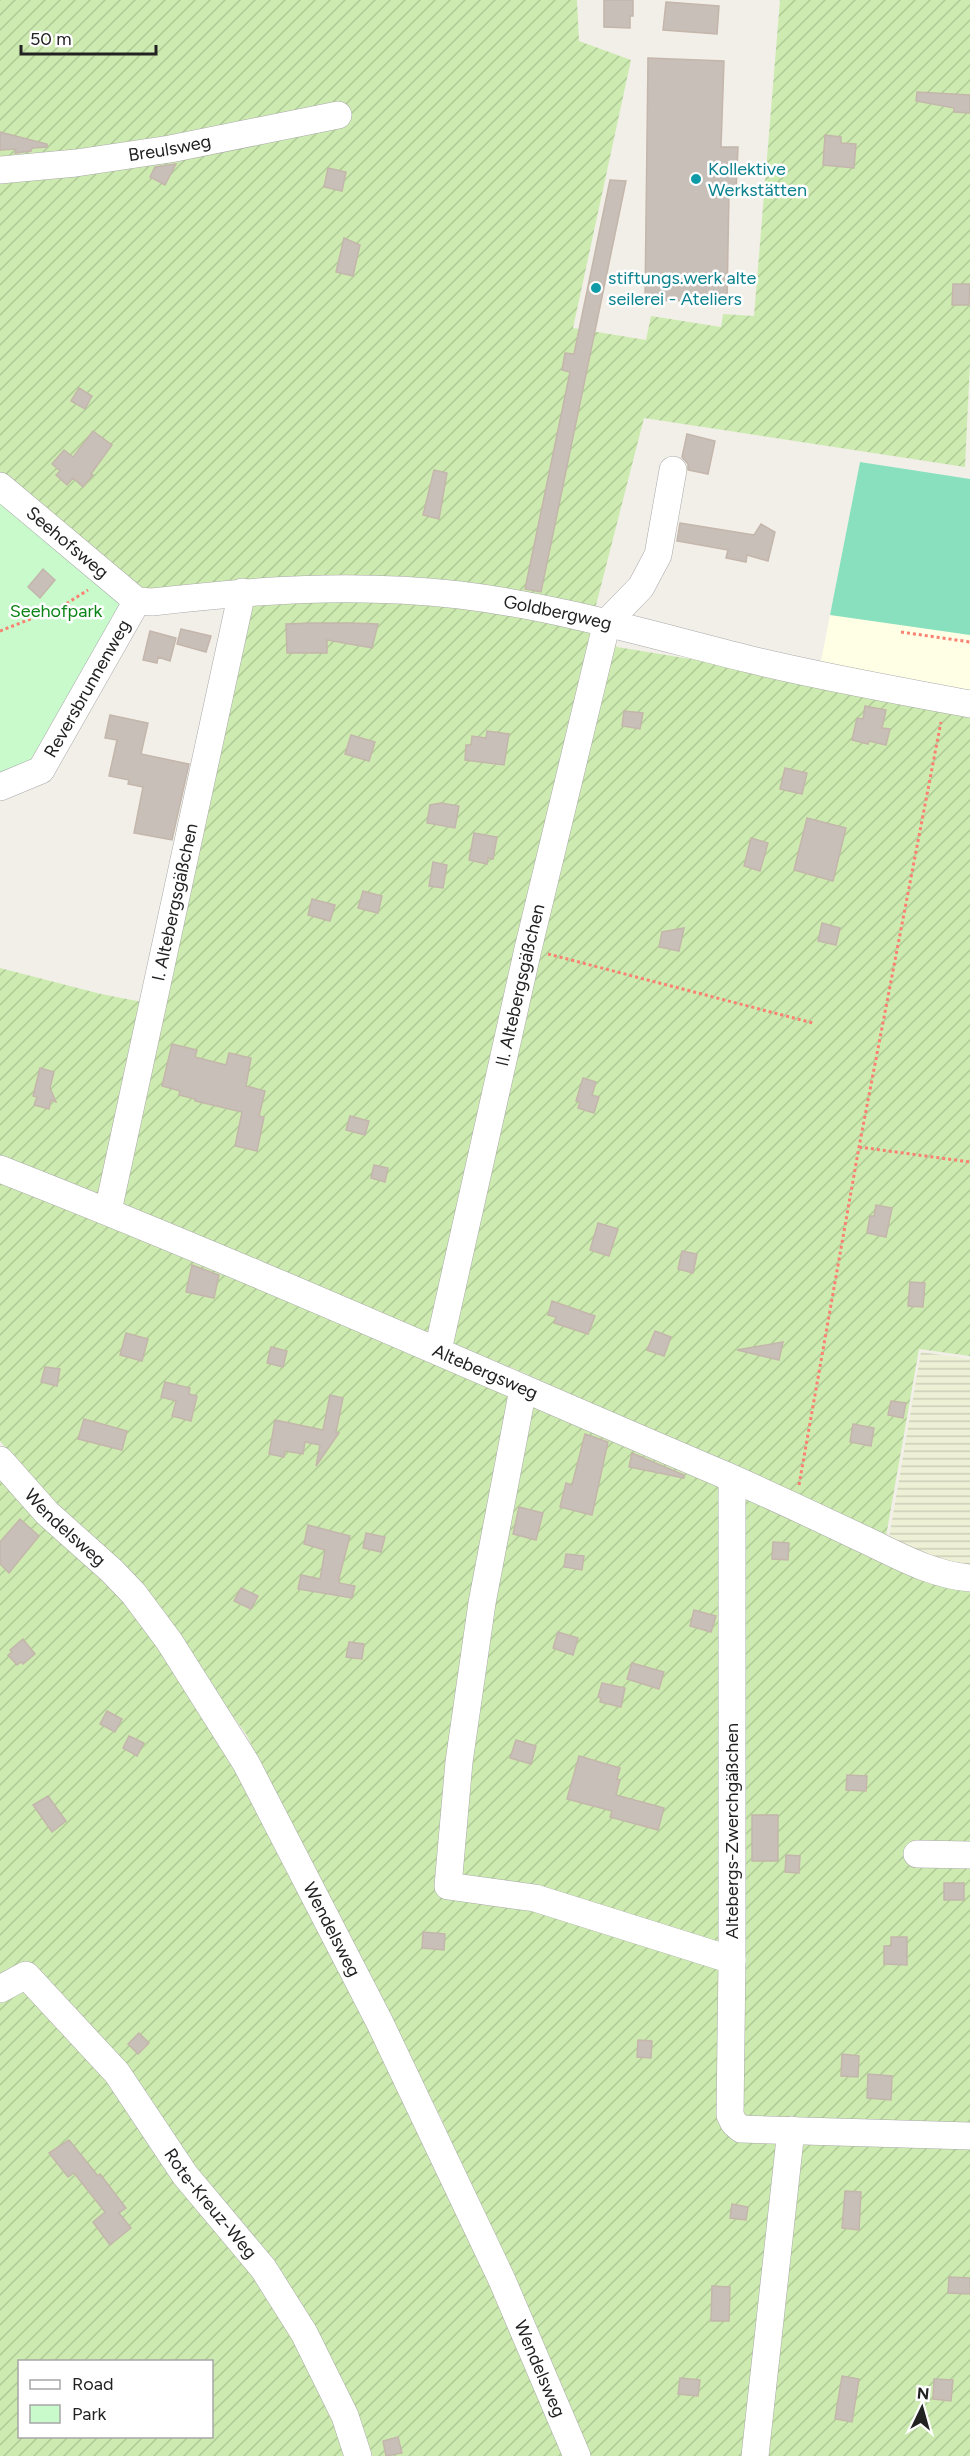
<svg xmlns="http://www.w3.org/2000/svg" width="970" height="2456" font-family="Figtree,sans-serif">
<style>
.education{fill:#ffffe5}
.farmland{fill:url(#farmland-rules)}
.park{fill:#c8facc}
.garden{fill:url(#garden-furrows);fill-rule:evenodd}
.pitch{fill:#88e0be}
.building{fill:#c7bfb8;stroke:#c4b6ab;stroke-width:1.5}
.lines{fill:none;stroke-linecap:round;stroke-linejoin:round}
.minor-casing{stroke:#a9a9a9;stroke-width:28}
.path{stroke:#fa8072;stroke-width:3;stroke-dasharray:3 3;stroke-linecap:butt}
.minor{stroke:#fff;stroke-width:27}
.culture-dot{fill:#0f9aa8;stroke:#fff;stroke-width:2}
.labels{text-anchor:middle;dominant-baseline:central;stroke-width:5;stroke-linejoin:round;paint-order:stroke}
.street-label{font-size:18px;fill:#222;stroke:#fff}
.culture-label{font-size:18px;fill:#0d838f;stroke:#fff;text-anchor:start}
.park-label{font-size:18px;fill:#0c8416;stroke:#fff}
</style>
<defs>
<pattern id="farmland-rules" width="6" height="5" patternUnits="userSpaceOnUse" patternTransform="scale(1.5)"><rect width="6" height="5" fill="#eef0d5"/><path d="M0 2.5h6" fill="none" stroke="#ccceb7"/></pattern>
<pattern id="garden-furrows" width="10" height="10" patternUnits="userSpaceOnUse" patternTransform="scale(1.5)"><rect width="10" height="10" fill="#cdebb0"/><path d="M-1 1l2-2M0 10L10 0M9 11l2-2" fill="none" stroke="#b0c997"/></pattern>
</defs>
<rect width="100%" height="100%" fill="#f2efe9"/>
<path class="education" d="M860,462L970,480V697L820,666Z"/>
<path class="farmland" d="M921,1352L970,1359V1571L888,1544Z"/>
<path class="park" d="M0,493L126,596L29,767L0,779Z"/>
<path class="garden" d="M0,0H577L579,41L631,60L573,328L646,340L651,316L721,327L723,314L754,316L780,0H970V361L965,467L644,418L594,613L463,592L135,594L0,476Z
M248,599L399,600L596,626L617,647L801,677L970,710V1356L919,1349L885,1542L524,1373L0,1156V968L101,994L163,1006Z
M0,1176L970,1587V2456H585L441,2118L246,1734L123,1565L53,1503L0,1441Z
M0,1479L16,1499L106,1574L142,1618L239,1771L339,1961L569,2456H0ZM20,2362H212V2436H20Z"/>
<path class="pitch" d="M860,462L970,479V635L830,615Z"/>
<path class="building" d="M604,0H633V16H630V28L604,27Z
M666,2L719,6L717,34L663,30Z
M648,58L724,61L721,147H738L736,192H729L727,302L645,300Z
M917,92L970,95V113L954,112V108L916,101Z
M0,132L47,144V147L32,148L31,151L15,153L16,149L0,150Z
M825,135L841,137V143L856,144L854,168L823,165Z
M176,164L165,185L150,177L155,167Z
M328,168L346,172L342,191L324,187Z
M610,180L626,181L541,592L525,589L570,372L562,370L565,353L574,354Z
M344,238L360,245L353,276L336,272Z
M953,284H970L969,305H952Z
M79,388L92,396L85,409L71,401Z
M93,431L112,445L91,474L93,475L83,487L73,478L67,485L56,475L60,471L52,464L64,450L73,457Z
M687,434L715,441L708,474L688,470V464L682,457Z
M434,470L447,473L439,519L423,515Z
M680,523L754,535L761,524L775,532L768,561L747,555L746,562L726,558L728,550L677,541Z
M43,569L55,580L40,598L28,587Z
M311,623H350L378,624L372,648L327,640V653H287L286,624Z
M181,629L211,636L206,652L177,644Z
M150,631L176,638L170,661L158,657L157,663L143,660Z
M865,706L886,710L882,728L890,729L886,745L869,741L868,744L852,740L857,718L863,719Z
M624,711L643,713L640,729L622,726Z
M110,715L148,723L141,754L189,764L172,840L134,833L143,787L128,784L129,780L109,776L117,740L105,738Z
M487,731L509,734L504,765L465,760L466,745H471L472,736L486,738Z
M351,735L375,742L369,761L345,754Z
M785,768L807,773L802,794L780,789Z
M441,803L459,806L455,828L427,823L430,805Z
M807,818L846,828L833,881L794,870Z
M474,833L497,837L493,859L488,858L487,864L469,860Z
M751,838L768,843L760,871L744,866Z
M433,862L447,865L443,888L429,886Z
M363,891L382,896L378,913L358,908Z
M312,899L335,905L330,921L308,915Z
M822,923L840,928L836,945L818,941Z
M684,928L679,951L659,947L662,932Z
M172,1044L197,1050L195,1057L226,1065L229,1053L251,1058L246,1086L265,1091L259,1116L264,1117L257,1151L235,1146L242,1112L195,1101V1099L179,1095L180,1091L162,1086Z
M40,1068L54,1072L50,1088L56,1102L51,1100L49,1109L34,1105L37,1097L33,1096Z
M583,1078L596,1082L592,1095L599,1097L594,1113L578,1108L580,1102L576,1101Z
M350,1116L369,1121L365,1135L346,1130Z
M374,1165L388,1168L385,1182L371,1178Z
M876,1205L892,1208L886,1237L867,1233L870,1216H874Z
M598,1223L618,1229L609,1256L590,1250Z
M682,1251L697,1254L693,1273L678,1269Z
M192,1265L219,1275L214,1298L186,1292Z
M910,1282L925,1283L923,1307L908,1306Z
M552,1301L595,1316L588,1334L554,1323L556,1317L548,1315Z
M655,1331L671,1337L664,1356L647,1350Z
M126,1333L148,1339L142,1361L120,1355Z
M783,1342L779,1360L737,1350Z
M271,1347L287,1351L283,1367L267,1363Z
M45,1367L60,1369L57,1386L41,1382Z
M165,1382L190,1388L189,1394L197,1396L191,1421L172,1416L176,1401L161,1397Z
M330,1395L343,1398L336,1432L339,1433L316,1466L320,1445L305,1442L303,1454L285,1451L284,1457L269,1454L275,1420L323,1430Z
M891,1401L906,1403L903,1418L888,1415Z
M84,1419L127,1431L122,1450L78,1439Z
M853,1424L874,1428L871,1446L850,1442Z
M585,1434L608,1442L592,1515L560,1507L566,1483L572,1485Z
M632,1453L684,1475V1478L629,1467Z
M519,1507L543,1513L536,1540L513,1534Z
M20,1519L39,1536L9,1573L0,1564V1542Z
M308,1525L350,1536L339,1578V1583L355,1586L352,1598L298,1589L301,1575L320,1579L325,1550L304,1544Z
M366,1533L385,1537L381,1552L363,1548Z
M773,1542L789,1543L788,1560L772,1559Z
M566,1554L584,1556L582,1570L564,1567Z
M241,1588L258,1596L251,1609L234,1601Z
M694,1610L716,1616L711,1632L690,1626Z
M558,1632L578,1638L573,1655L553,1648Z
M23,1639L35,1654L23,1664L21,1662L17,1665L8,1655L12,1652L10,1650Z
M349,1642L364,1644L362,1659L346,1657Z
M632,1663L664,1672L659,1689L627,1679Z
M602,1683L625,1688L621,1707L600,1702L601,1698L598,1697Z
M107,1711L122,1719L115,1732L100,1724Z
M129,1736L144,1743L137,1756L123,1748Z
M516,1740L536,1746L531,1764L510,1758Z
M579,1756L620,1768L617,1779L620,1780L616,1795L664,1808L658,1830L610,1817L612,1811L567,1799Z
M847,1775L867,1776L866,1791L846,1790Z
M48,1796L66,1821L52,1832L33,1805Z
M752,1815H778V1861H752Z
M786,1855L800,1856L799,1873L785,1872Z
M944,1883H964V1900H944Z
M423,1932L445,1934L444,1950L422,1948Z
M891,1937H907V1965L884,1964V1946H891Z
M139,2033L149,2043L138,2054L128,2044Z
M638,2040L652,2041L651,2058L637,2057Z
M842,2054L859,2056L858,2077L841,2076Z
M868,2074L892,2076L891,2100L867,2098Z
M69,2140L98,2176L100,2174L126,2208L119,2213L131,2228L110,2245L93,2222L105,2212L74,2173L68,2177L49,2153Z
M845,2191L861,2192L859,2230L842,2228Z
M732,2204L748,2207L746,2220L730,2218Z
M949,2277L970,2278V2294L948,2293Z
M712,2286L730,2287L729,2321H711Z
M842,2376L859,2379L852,2422L835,2419Z
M680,2378L700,2380L698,2396L678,2394Z
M934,2379L953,2380L951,2401L933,2399Z
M398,2437L402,2453L386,2456L383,2441Z"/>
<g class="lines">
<defs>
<g id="minor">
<path id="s1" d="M0,170L76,163L170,149L338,115"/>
<path id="s2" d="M0,486L137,601"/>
<path id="s3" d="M137,601L152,602C258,590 353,583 460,595C558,607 652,635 748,659C821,677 896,690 970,704"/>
<path id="s4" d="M0,787L41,770L137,601"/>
<path id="s5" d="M0,1169C245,1265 485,1373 727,1476C772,1496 817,1517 861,1538C896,1554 931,1575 970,1578"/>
<path id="s6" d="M108,1211L242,592"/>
<path id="s7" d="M438,1350L528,949L607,622L641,587L658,555L673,470"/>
<path d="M523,1389L482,1603L459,1762L448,1886L535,1898L732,1960"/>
<path id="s8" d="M0,1460L47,1513L112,1571L134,1594L169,1641L246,1763L380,2023L502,2280L577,2456"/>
<path d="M732,1479V1960L730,2115L734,2123L741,2129L970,2136"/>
<path d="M917,1854L970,1855"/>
<path id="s9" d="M0,1989L26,1975L117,2073L185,2175L263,2268L304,2333L345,2416L358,2456"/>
<path d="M755,2456L791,2130"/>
</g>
</defs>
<use href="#minor" class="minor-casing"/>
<path class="path" d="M0,631L61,607L88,590
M901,632L970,642
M548,954L813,1023
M859,1147L970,1162
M799,1485L859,1147L941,722"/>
<use href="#minor" class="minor"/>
</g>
<g class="culture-dot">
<circle cx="696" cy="179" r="6"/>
<circle cx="596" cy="288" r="6"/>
</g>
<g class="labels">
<g class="street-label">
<text stroke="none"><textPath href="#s1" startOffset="171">Breulsweg</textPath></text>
<text stroke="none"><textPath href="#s2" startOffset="88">Seehofsweg</textPath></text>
<text stroke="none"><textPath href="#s3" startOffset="423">Goldbergweg</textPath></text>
<text stroke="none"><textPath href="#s4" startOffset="138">Reversbrunnenweg</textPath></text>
<text stroke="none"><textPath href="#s6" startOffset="316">I. Altebergsgäßchen</textPath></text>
<text stroke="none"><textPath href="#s7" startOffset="374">II. Altebergsgäßchen</textPath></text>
<text stroke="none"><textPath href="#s5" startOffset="526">Altebergsweg</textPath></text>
<text stroke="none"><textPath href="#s8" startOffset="94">Wendelsweg</textPath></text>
<text transform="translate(732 1831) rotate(-90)">Altebergs-Zwerchgäßchen</text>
<text stroke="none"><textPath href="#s8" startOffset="580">Wendelsweg</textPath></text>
<text stroke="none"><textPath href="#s9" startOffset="324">Rote-Kreuz-Weg</textPath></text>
<text stroke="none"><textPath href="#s8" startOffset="1066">Wendelsweg</textPath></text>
</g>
<g class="culture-label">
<text x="708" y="169">Kollektive<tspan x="708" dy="21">Werkstätten</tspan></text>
<text x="608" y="278">stiftungs.werk alte<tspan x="608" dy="21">seilerei - Ateliers</tspan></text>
</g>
<g class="park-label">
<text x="56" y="611">Seehofpark</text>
</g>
</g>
<rect x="18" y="2360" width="195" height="78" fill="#ffffff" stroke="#a7a7a7" stroke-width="1.5"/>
<rect x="30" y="2380" width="30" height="9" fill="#ffffff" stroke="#a7a7a7" stroke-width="1.5"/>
<text x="72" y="2390" font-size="18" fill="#222222">Road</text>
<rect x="30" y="2405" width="30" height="18" fill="#c8facc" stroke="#a7a7a7" stroke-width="1.5"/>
<text x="72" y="2420" font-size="18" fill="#222222">Park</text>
<g transform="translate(922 2408) rotate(5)" stroke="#ffffff" stroke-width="4.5" paint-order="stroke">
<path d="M0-4.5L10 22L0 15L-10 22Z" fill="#222222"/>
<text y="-9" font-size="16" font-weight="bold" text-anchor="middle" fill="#222222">N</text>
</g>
<path d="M21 45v9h135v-9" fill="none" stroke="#222222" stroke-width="3"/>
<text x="30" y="45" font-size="18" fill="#222222" stroke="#ffffff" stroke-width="4.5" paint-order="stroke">50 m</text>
</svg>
